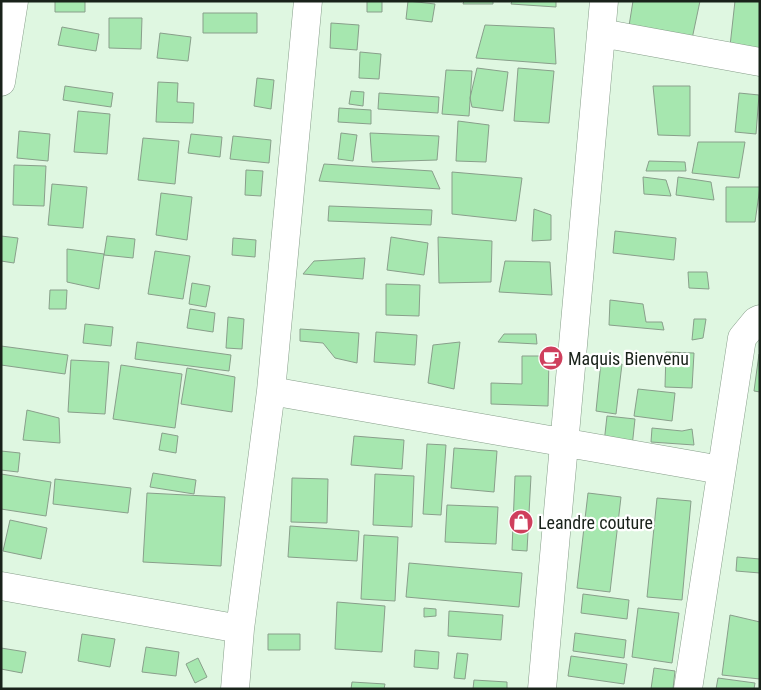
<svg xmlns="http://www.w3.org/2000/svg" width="761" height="690" font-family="'Roboto Condensed',sans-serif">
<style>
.building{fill:#a6e7af;stroke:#899f8b}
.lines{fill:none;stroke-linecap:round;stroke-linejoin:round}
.street-casing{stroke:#879e8a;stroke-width:29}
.street{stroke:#fff;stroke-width:28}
.labels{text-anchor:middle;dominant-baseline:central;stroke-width:4.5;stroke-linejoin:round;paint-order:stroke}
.poi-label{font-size:18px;fill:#19221a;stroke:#fff;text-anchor:start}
</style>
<rect width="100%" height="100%" fill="#dff7e1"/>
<path class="building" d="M55,1H85V12H55Z
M367,1H382V12H367Z
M408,1L435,4L432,22L406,19Z
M464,1H493V4H463Z
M512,1H556V7L511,4Z
M633,1H700L692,39L629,26Z
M735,1H760V50L730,46Z
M203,13H257V33H203Z
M109,18H142L141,49L109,48Z
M331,23L359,25L357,50L330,48Z
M485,25L554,28L556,64L476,58Z
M62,27L99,34L96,51L58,45Z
M160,33L191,37L188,61L157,58Z
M360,52L381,54L379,79L359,78Z
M477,68L508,72L503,111L472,107L470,98Z
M518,68L554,71L549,123L514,121Z
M446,70L472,71L469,116L442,114Z
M257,78L274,80L271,109L254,106Z
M158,82L178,83L177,102L194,103L193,123L156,122Z
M65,86L113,93L111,107L63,100Z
M653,86H690V136L658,135Z
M351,91L364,92L363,106L349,104Z
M379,93L439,97L438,113L378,109Z
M739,93L759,95L756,134L735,132Z
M339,108L371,110V124L338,122Z
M78,111L110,114L107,154L74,152Z
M458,121L489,125L486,162L456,161Z
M19,131L50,134L48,161L17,158Z
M341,133L357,135L353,161L338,159Z
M370,133L439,136L437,160L372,162Z
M191,134L222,137L220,157L188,153Z
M233,136L271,140L269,163L230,159Z
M143,138L179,141L175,184L138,180Z
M698,142H745L739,178L692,173Z
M649,161L685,162L686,171H646Z
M324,164L432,171L440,189L319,181Z
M14,165L46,166L44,206L13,205Z
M246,170L263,171L261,196L245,195Z
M452,172L522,178L516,221L452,214Z
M643,177L666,180L671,196L644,194Z
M678,177L711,182L714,200L676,195Z
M52,184L87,187L83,228L48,225Z
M726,187H760L755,222H726Z
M161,193L192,197L187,240L156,235Z
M329,206L432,210L431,225L328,221Z
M534,209L551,215V240L532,241Z
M615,231L676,238L674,260L613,253Z
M1,236L18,238L14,263L1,261Z
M107,236L135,239L133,258L104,255Z
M391,237L428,243L424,275L387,270Z
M438,237L492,241L491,282L439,283Z
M233,238L256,240L255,257L232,255Z
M67,249L104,254L99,289L67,282Z
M155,251L190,256L183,299L148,294Z
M365,258L363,279L303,274L314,261Z
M505,261L550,262L552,295L499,292Z
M688,272H707L709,289L689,288Z
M192,283L210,286L206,307L189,304Z
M386,284L420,285L419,316L386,315Z
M50,290H67L66,309H49Z
M610,300L643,304L646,322H662L664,330L609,325Z
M190,309L215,313L213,332L187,328Z
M228,317L244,319L242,349L226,348Z
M694,319H706L703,338L692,340Z
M85,324L113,327L111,346L83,343Z
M300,329L359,333L357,363L335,358L323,343L300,341Z
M376,332L417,335L415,365L374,362Z
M504,334H536L537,344L498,342Z
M137,342L231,355L229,371L135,359Z
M460,342L454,389L428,383L433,345Z
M1,346L68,355L65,374L1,365Z
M666,352L694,353L692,388L665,387Z
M759,354H760V392L754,391Z
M522,356H549L548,406L491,404V383L522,384Z
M71,360L109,362L105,414L68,412Z
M601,362L622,364L616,414L596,411Z
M121,365L182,374L175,428L113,419Z
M187,368L235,377L232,412L181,404Z
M638,389L675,393L672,421L634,416Z
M27,410L59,418L60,443L23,440Z
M607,416L635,419L632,447L604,443Z
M652,428L682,431L692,429L694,445L651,442Z
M162,433L178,436L176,453L159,450Z
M354,436L404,440L402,469L351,465Z
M427,444L446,445L441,515L423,514Z
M454,448L497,451L494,492L451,488Z
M1,451L20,453L18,472L1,470Z
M153,473L196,480L194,494L150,487Z
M1,474L51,482L46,516L1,509Z
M375,474L414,476L412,527L373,525Z
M515,476H531L527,551L512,550Z
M292,478L328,479L327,523L291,522Z
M55,479L131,488L128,513L53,504Z
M147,493L225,497L221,566L143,562Z
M588,493L621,497L610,592L577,588Z
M657,498L691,501L682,600L647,597Z
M447,505L498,507L496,544L445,542Z
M10,520L47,528L41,559L3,551Z
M290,526L359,531L357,561L288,557Z
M364,535L398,537L395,601L361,599Z
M737,557L760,559V573L736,571Z
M409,563L522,573L519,607L406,597Z
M583,594L629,600L627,619L581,613Z
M337,602L385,606L382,652L335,649Z
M424,608L436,609V616L424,617Z
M638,608L679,613L672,663L632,657Z
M449,611L503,615L501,640L448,636Z
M730,615L760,622V679L722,675Z
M575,633L626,640L624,658L573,651Z
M82,634L115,639L110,667L78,661Z
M268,634H300V650H268Z
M146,647L179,652L176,676L142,672Z
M1,648L26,652L22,673L1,669Z
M415,650L439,652L438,669L414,667Z
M457,653L468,654L465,679L454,678Z
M571,656L627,664L624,684L568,676Z
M198,658L207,677L195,683L186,664Z
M654,668L675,671L673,689H651Z
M718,678L755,683L754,689H716Z
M474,680L507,682V689H473Z
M352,682L385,684L384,689H351Z"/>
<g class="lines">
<defs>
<path id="street" d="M601,33L760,62
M1,82L14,1
M271,391L721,470
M1,586L240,629
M235,689L240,629L271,391L308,1
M542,689L604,1
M688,689L742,338L756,321L760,319"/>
</defs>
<use href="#street" class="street-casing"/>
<use href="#street" class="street"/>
</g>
<defs>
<symbol id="cafe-disc" viewBox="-11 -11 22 22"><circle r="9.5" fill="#cf3f5d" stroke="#fff"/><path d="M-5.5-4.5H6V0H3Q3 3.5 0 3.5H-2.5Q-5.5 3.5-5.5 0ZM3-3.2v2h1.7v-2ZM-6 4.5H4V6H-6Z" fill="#fff"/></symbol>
<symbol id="shop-disc" viewBox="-11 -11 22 22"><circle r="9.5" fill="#cf3f5d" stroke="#fff"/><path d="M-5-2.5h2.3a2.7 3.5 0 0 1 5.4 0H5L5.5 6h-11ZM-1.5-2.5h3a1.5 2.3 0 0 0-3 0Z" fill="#fff"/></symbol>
</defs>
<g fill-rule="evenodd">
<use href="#cafe-disc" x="537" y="344" width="28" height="28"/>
<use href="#shop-disc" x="507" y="508" width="28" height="28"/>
</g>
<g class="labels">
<g class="poi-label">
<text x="568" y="358">Maquis Bienvenu</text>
<text x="538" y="522">Leandre couture</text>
</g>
</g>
<rect width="761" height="690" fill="none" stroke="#19221a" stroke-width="5"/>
</svg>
